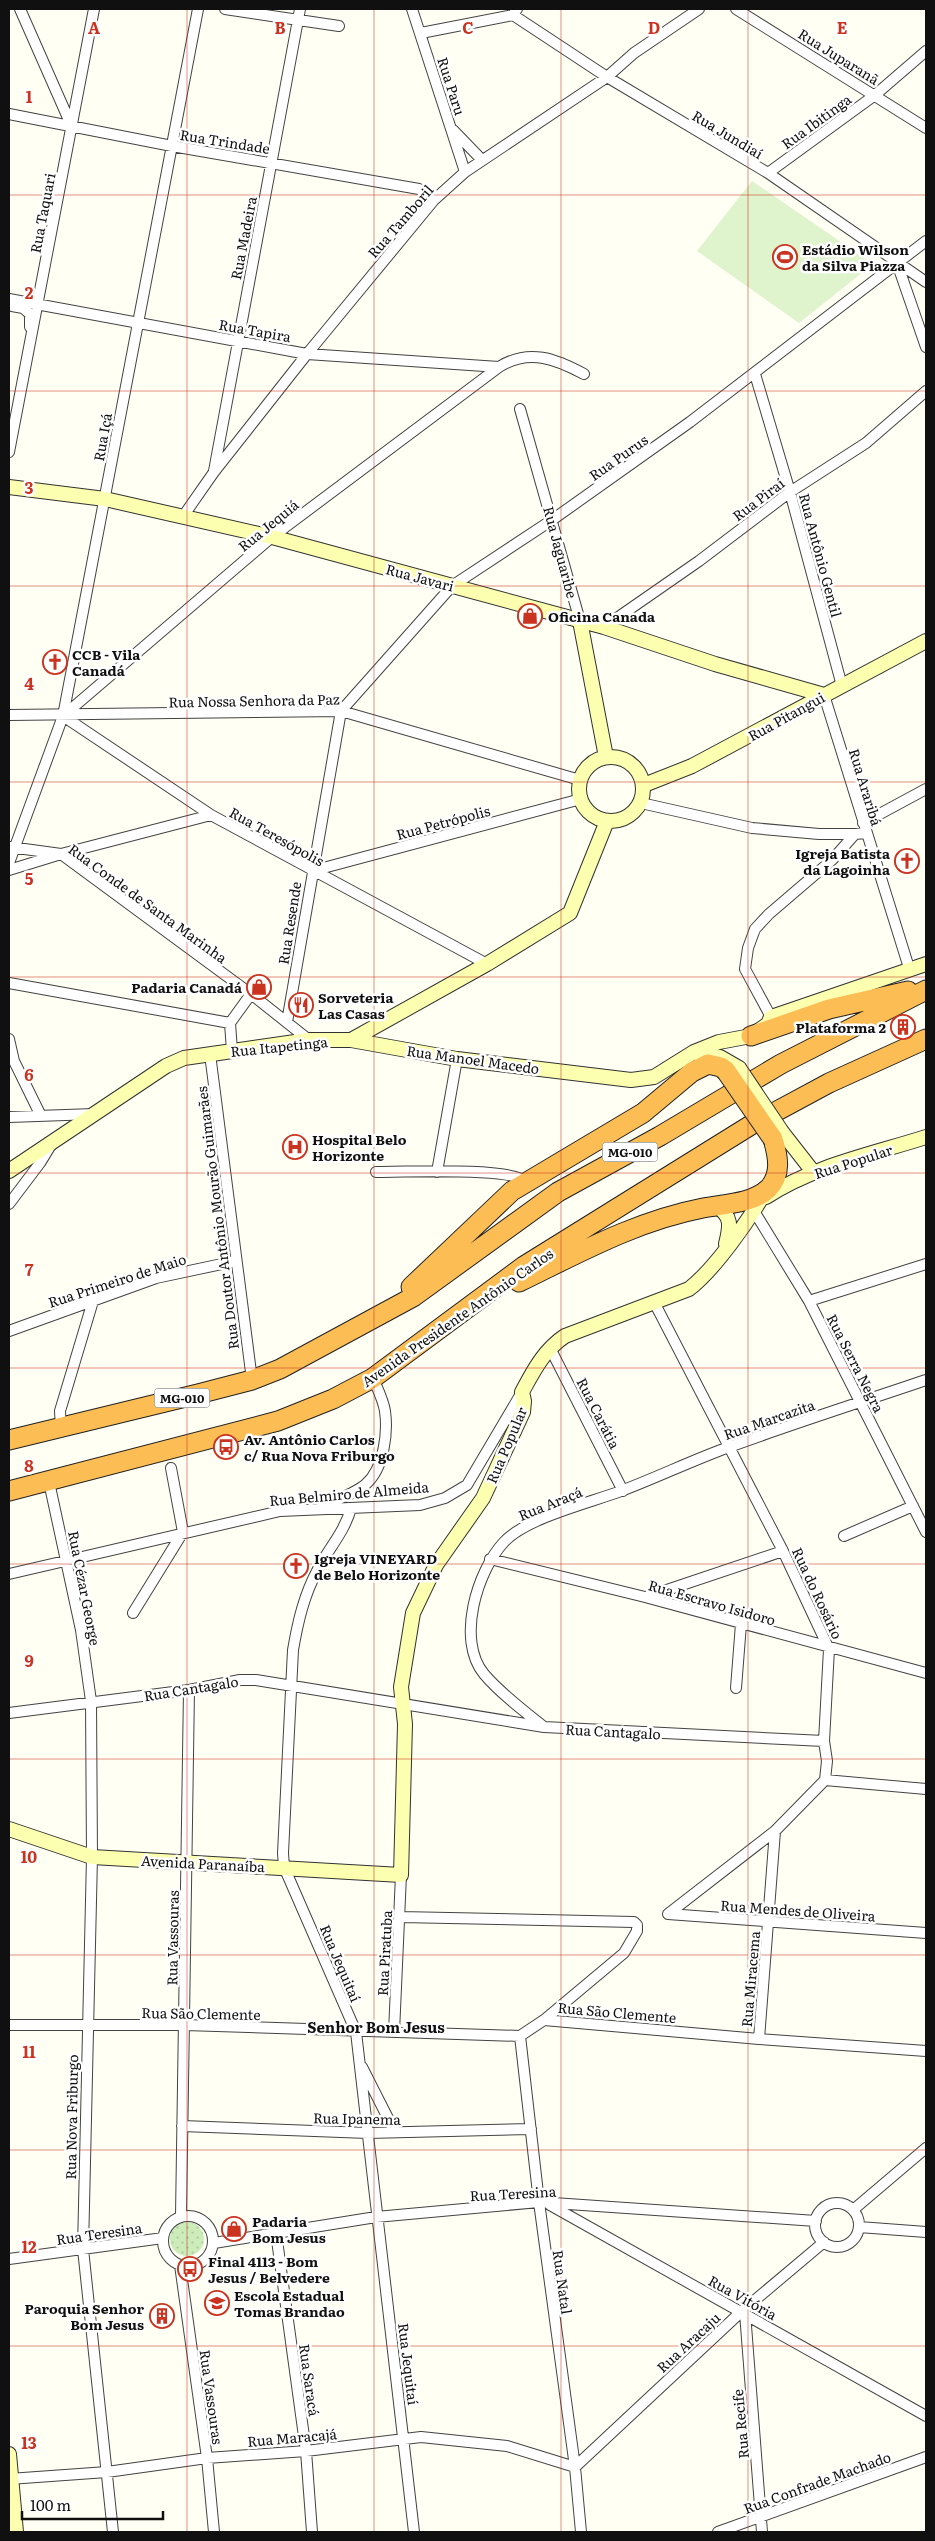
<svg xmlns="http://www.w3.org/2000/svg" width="935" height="2541" font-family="Literata,serif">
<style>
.park{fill:url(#park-dots)}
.pitch{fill:#dff3cc}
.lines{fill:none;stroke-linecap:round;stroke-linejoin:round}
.street-casing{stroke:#434343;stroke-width:12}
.secondary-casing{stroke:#323232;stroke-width:16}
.highway-casing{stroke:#212121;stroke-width:21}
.street{stroke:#fff;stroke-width:10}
.secondary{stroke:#fbffaf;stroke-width:14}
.highway{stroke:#fcbd55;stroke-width:19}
.secondary-bridge-casing{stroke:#323232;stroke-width:16;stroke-linecap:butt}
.highway-bridge-casing{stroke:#212121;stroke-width:21;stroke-linecap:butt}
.secondary-bridge{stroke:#fbffaf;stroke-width:14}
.highway-bridge{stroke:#fcbd55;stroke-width:19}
.grid{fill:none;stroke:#ca331f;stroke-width:1;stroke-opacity:0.55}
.labels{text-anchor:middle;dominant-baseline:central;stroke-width:5;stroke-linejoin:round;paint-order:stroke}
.shield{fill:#fff;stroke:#585858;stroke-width:1}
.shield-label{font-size:12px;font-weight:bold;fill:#101010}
.street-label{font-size:14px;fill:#101010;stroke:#fff}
.poi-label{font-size:14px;font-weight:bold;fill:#101010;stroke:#fff;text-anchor:start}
.neighbourhood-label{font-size:15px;font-weight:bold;fill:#101010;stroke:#fff}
.grid-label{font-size:16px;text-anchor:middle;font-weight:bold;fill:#ca331f;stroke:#fff;stroke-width:5;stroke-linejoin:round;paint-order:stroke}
</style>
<defs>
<pattern id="park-dots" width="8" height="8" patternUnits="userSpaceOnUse" patternTransform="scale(1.25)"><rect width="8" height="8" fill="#ccedba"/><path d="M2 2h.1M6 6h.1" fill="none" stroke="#aeca9f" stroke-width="1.8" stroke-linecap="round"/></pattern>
</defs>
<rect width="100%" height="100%" fill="#fffff4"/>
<path class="park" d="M170 2239a17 17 0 1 1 34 0a17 17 0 1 1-34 0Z"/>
<path class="pitch" d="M752,181L873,264L799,323L697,251Z"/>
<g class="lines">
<defs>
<path id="street" d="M20,9L72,127
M225,9L339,26
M412,9L465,172
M736,9L926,128
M513,15L607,77L768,173L926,282
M421,33L513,15L517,9
M9,114L172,146L419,189L434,200
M453,130L482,160
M768,173L875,95L926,51
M897,263L926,347
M9,299L307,354L499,367
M12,306L23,308L30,314V327
M755,374L790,492L842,686
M520,409L580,621
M9,452L94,9
M214,471L300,9
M184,515L214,472L307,354L434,200L465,172L607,77L634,53L699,9
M604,627L699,561L790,492L866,443L926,391
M824,695L910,971
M9,715L341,711L580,780
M641,803L752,828L819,834H855
M863,823L926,789
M10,847L61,854L251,994L309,1040
M9,863L63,716L198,9
M9,870L61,854L211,815
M312,871L581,799
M487,964L211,815L63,716L272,537L499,367C529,348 556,359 584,374
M9,983L230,1023
M771,1017L745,969L748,948L755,929L769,914L832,860L855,834L866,833
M287,1022L341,711L452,586L552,520L690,422L926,241
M9,1039L14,1061L41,1116
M232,1051L230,1023L251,994
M210,1054L252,1380
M9,1117L94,1114
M376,1172C401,1172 514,1167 526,1182
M437,1172L457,1059
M9,1204L40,1163L51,1145
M754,1211L809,1301L926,1532
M809,1301L926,1264
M654,1302L783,1551L829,1649L824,1741L827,1761L825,1780L775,1831L668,1914
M9,1331L156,1278L236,1261
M550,1348L623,1491
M61,1428L60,1411L93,1301
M49,1482L81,1630L91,1701L92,1857L83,2249L113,2532
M321,1507C334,1500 355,1494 366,1484C384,1468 388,1433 385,1411C383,1399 377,1388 373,1378
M351,1508C345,1531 329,1548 318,1569C304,1595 298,1621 293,1650L283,1853L284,1867L356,2032L414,2532
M844,1536L913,1506
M490,1559L645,1597L926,1673
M9,1574L280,1511L420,1505L445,1498L467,1485L522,1392
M646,1597L783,1551
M133,1613L183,1532L171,1468
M736,1688L741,1624
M9,1713L189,1690L240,1680H256L544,1727L824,1741
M544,1727C524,1711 501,1694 484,1674C456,1640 477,1571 504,1542C526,1518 589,1503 621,1491C658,1477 693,1460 729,1447C795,1423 861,1402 926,1380
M825,1780L926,1789
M668,1914L926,1933
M544,2020L759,2039L926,2051
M9,2025H185L520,2036L544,2020L624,1953L637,1931V1925L634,1922L400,1917
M394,2032L401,1875
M520,2036L539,2202L575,2467L581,2532
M759,2039L775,1831
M362,2067L395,2132
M182,2126L368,2133L531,2129
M815 2225a22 22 0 1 1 44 0a22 22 0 1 1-44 0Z
M550,2205L926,2416
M853,2210L926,2148
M163 2241a25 25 0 1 1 50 0a25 25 0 1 1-50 0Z
M181,2216L189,1690
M859,2227L926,2232
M276,2233L306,2451L312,2532
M214,2243L376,2217L539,2202L816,2221
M9,2259L163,2238
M180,2265L207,2458L214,2532
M745,2313L762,2532
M575,2467L742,2311L824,2242
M9,2479L107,2472L207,2458L306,2451L421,2437L507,2446L575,2467
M718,2532L926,2457"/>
<path id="secondary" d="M9,487L105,499L272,537L604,627L715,664L824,695
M580,621L606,757
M579 789a32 32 0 1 1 64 0a32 32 0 1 1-64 0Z
M644,785L692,766L926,641
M351,1040L457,1059L631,1080L654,1077L694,1052L719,1042L751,1036L768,1024L771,1017L926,964
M702,1059L720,1057L739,1068
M782,1132L814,1173
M9,1171L166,1066L184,1058L309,1040H351L487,964L570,913L607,821
M766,1197C813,1166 873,1154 926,1137
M716,1206C733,1216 730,1227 726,1244
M9,1829L92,1857L401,1875L405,1724L401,1687L413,1613L436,1565L483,1498L523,1412L524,1401L522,1392C534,1370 544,1350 565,1336L689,1289C715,1269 749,1220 765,1192
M9,2454L16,2532"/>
<path id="highway" d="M751,1036L829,1009L908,991
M519,1282C579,1253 636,1221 703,1208C723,1204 752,1204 768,1189C782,1175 778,1156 773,1139
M411,1287L512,1191L643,1113L692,1072L708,1064L721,1067L726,1071
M9,1440L198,1394L252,1380L280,1369L413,1297L558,1192L660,1136L781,1064L926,990
M9,1491L278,1421L333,1399L373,1378L524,1266L751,1125L829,1083L926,1039"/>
</defs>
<use href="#street" class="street-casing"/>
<use href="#secondary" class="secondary-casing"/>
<use href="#highway" class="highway-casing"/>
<use href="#street" class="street"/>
<use href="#secondary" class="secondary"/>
<use href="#highway" class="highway"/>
<defs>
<path id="secondary-bridge" d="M739,1068L782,1132"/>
<path id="highway-bridge" d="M726,1071L773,1139"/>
</defs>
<use href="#secondary-bridge" class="secondary-bridge-casing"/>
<use href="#highway-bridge" class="highway-bridge-casing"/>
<use href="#secondary-bridge" class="secondary-bridge"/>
<use href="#highway-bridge" class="highway-bridge"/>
</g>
<path class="grid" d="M187,9V2532M374,9V2532M561,9V2532M748,9V2532M9,195H926M9,391H926M9,586H926M9,782H926M9,977H926M9,1173H926M9,1368H926M9,1564H926M9,1759H926M9,1955H926M9,2150H926M9,2346H926"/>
<defs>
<symbol id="stadium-ring" viewBox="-11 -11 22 22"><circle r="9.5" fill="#fff" stroke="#ca331f" stroke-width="1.5"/><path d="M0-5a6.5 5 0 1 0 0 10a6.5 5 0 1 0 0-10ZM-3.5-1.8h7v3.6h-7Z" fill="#ca331f"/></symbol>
<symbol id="shop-ring" viewBox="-11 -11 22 22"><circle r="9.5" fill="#fff" stroke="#ca331f" stroke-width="1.5"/><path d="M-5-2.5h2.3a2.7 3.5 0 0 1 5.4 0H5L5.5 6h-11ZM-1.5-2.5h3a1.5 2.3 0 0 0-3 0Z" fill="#ca331f"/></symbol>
<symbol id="church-ring" viewBox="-11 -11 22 22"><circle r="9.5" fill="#fff" stroke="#ca331f" stroke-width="1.5"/><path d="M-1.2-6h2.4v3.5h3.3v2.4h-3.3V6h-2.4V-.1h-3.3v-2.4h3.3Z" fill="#ca331f"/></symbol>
<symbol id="restaurant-ring" viewBox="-11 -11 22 22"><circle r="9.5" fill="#fff" stroke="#ca331f" stroke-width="1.5"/><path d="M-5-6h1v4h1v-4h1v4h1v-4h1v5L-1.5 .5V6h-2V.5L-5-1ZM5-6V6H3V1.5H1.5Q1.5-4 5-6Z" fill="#ca331f"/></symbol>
<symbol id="building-ring" viewBox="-11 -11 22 22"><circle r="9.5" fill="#fff" stroke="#ca331f" stroke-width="1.5"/><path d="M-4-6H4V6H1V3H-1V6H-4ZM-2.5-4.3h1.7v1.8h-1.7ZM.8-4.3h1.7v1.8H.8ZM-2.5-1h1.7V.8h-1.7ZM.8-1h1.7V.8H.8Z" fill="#ca331f"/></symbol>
<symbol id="hospital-ring" viewBox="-11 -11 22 22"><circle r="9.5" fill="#fff" stroke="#ca331f" stroke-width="1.5"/><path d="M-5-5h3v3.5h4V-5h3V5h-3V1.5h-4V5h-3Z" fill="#ca331f"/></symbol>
<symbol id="bus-ring" viewBox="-11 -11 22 22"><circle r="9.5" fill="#fff" stroke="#ca331f" stroke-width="1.5"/><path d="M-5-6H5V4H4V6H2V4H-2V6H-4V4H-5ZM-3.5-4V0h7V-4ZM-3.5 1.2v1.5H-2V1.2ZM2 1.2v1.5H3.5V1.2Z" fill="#ca331f"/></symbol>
<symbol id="school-ring" viewBox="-11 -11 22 22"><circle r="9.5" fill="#fff" stroke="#ca331f" stroke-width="1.5"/><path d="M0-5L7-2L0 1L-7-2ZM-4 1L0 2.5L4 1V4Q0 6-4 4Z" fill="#ca331f"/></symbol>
</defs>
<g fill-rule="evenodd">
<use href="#stadium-ring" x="771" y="243" width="28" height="28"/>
<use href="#shop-ring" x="516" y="602" width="28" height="28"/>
<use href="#church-ring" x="41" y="648" width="28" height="28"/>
<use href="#church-ring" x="893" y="847" width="28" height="28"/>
<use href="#shop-ring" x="245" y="973" width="28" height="28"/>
<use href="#restaurant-ring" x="287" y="991" width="28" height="28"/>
<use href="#building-ring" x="889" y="1013" width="28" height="28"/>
<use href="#hospital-ring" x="281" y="1133" width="28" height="28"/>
<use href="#bus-ring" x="212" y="1433" width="28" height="28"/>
<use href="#church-ring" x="282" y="1552" width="28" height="28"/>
<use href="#shop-ring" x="220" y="2215" width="28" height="28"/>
<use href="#bus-ring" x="176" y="2255" width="28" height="28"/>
<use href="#school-ring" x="203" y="2289" width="28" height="28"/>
<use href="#building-ring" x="148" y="2302" width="28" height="28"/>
</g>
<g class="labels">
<g class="shield">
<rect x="602.5" y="1142.5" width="55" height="19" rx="4"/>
<rect x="154.5" y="1388.5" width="55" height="19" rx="4"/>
</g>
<g class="shield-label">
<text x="630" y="1152">MG-010</text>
<text x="182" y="1398">MG-010</text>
</g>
<g class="street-label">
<text transform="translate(839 56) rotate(32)">Rua Juparanã</text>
<text transform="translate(452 86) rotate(72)">Rua Paru</text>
<text transform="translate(816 121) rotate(-36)">Rua Ibitinga</text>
<text transform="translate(728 134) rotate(31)">Rua Jundiaí</text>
<text transform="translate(225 141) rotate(9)">Rua Trindade</text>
<text transform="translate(42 213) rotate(-79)">Rua Taquari</text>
<text transform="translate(400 221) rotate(-49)">Rua Tamboril</text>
<text transform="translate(243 238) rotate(-79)">Rua Madeira</text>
<text transform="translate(255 330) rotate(10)">Rua Tapira</text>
<text transform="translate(102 437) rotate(-80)">Rua Içá</text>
<text transform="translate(618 457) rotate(-35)">Rua Purus</text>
<text transform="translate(758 499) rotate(-37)">Rua Piraí</text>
<text transform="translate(268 525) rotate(-39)">Rua Jequiá</text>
<text transform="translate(561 552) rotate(75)">Rua Jaguaribe</text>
<text transform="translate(821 555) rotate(75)">Rua Antônio Gentil</text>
<text transform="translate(420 577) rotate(15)">Rua Javari</text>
<text transform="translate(254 700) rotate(-1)">Rua Nossa Senhora da Paz</text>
<text transform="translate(786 716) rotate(-29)">Rua Pitangui</text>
<text transform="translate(866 787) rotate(73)">Rua Araribá</text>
<text transform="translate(443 822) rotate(-15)">Rua Petrópolis</text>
<text transform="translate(277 836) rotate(29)">Rua Teresópolis</text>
<text transform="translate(148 903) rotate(36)">Rua Conde de Santa Marinha</text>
<text transform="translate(289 923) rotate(-81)">Rua Resende</text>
<text transform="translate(279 1046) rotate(-6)">Rua Itapetinga</text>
<text transform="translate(473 1059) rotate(8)">Rua Manoel Macedo</text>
<text transform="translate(853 1161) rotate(-18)">Rua Popular</text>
<text transform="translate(217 1218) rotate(-97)">Rua Doutor Antônio Mourão Guimarães</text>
<text transform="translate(117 1280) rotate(-18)">Rua Primeiro de Maio</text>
<text transform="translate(457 1317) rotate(-35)">Avenida Presidente Antônio Carlos</text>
<text transform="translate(856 1363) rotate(63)">Rua Serra Negra</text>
<text transform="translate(599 1413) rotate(63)">Rua Carátia</text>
<text transform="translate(769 1419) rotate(-19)">Rua Marcazita</text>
<text transform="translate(506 1445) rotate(-67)">Rua Popular</text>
<text transform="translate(349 1493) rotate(-5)">Rua Belmiro de Almeida</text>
<text transform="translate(550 1503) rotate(-22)">Rua Araçá</text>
<text transform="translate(85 1588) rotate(79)">Rua Cézar George</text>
<text transform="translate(818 1593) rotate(65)">Rua do Rosário</text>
<text transform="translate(712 1602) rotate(16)">Rua Escravo Isidoro</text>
<text transform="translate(191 1688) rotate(-9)">Rua Cantagalo</text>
<text transform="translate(613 1731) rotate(3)">Rua Cantagalo</text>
<text transform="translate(203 1863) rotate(3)">Avenida Paranaíba</text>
<text transform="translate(798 1910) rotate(4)">Rua Mendes de Oliveira</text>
<text transform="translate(172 1938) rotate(-89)">Rua Vassouras</text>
<text transform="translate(384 1953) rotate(-87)">Rua Piratuba</text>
<text transform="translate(341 1963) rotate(67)">Rua Jequitaí</text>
<text transform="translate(750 1979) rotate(-85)">Rua Miracema</text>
<text transform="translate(617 2012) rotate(5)">Rua São Clemente</text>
<text transform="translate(201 2013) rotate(1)">Rua São Clemente</text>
<text transform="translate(71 2117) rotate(-89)">Rua Nova Friburgo</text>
<text transform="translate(357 2118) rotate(1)">Rua Ipanema</text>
<text transform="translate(513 2193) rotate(-3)">Rua Teresina</text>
<text transform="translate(99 2233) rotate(-8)">Rua Teresina</text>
<text transform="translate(563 2282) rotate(82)">Rua Natal</text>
<text transform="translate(743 2297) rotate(29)">Rua Vitória</text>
<text transform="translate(688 2342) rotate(-43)">Rua Aracaju</text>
<text transform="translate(409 2364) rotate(83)">Rua Jequitaí</text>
<text transform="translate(310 2380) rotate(82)">Rua Saracá</text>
<text transform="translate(212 2397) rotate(82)">Rua Vassouras</text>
<text transform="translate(740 2424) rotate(-95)">Rua Recife</text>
<text transform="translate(292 2437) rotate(-5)">Rua Maracajá</text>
<text transform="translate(817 2482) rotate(-20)">Rua Confrade Machado</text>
</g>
<g class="poi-label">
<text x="802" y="249">Estádio Wilson<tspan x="802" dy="16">da Silva Piazza</tspan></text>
<text x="548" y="616">Oficina Canada</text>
<text x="72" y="654">CCB - Vila<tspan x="72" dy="16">Canadá</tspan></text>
<text x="890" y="853" text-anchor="end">Igreja Batista<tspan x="890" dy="16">da Lagoinha</tspan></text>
<text x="242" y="987" text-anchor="end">Padaria Canadá</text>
<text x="318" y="997">Sorveteria<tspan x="318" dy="16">Las Casas</tspan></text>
<text x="886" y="1027" text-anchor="end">Plataforma 2</text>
<text x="312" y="1139">Hospital Belo<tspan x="312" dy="16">Horizonte</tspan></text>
<text x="244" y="1439">Av. Antônio Carlos<tspan x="244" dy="16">c/ Rua Nova Friburgo</tspan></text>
<text x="314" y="1558">Igreja VINEYARD<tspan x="314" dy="16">de Belo Horizonte</tspan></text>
<text x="252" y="2221">Padaria<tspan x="252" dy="16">Bom Jesus</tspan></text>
<text x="208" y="2261">Final 4113 - Bom<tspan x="208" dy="16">Jesus / Belvedere</tspan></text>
<text x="234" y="2295">Escola Estadual<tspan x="234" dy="16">Tomas Brandao</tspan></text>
<text x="144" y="2308" text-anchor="end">Paroquia Senhor<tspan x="144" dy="16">Bom Jesus</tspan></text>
</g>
<g class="neighbourhood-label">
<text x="376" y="2026">Senhor Bom Jesus</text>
</g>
</g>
<g class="grid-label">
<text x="94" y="34">A</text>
<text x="280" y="34">B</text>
<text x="468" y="34">C</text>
<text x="654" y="34">D</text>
<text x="842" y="34">E</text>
<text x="29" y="103">1</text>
<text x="29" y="299">2</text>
<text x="29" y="494">3</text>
<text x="29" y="690">4</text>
<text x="29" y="885">5</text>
<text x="29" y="1081">6</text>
<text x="29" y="1276">7</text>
<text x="29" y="1472">8</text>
<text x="29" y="1667">9</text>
<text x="29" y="1863">10</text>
<text x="29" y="2058">11</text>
<text x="29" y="2253">12</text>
<text x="29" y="2449">13</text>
</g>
<rect width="935" height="2541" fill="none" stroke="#101010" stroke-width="20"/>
<path d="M22 2511v8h141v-8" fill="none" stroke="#101010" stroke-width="2.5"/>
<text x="30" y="2511" font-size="15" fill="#101010" stroke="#ffffff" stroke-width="4" paint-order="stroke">100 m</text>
</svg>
